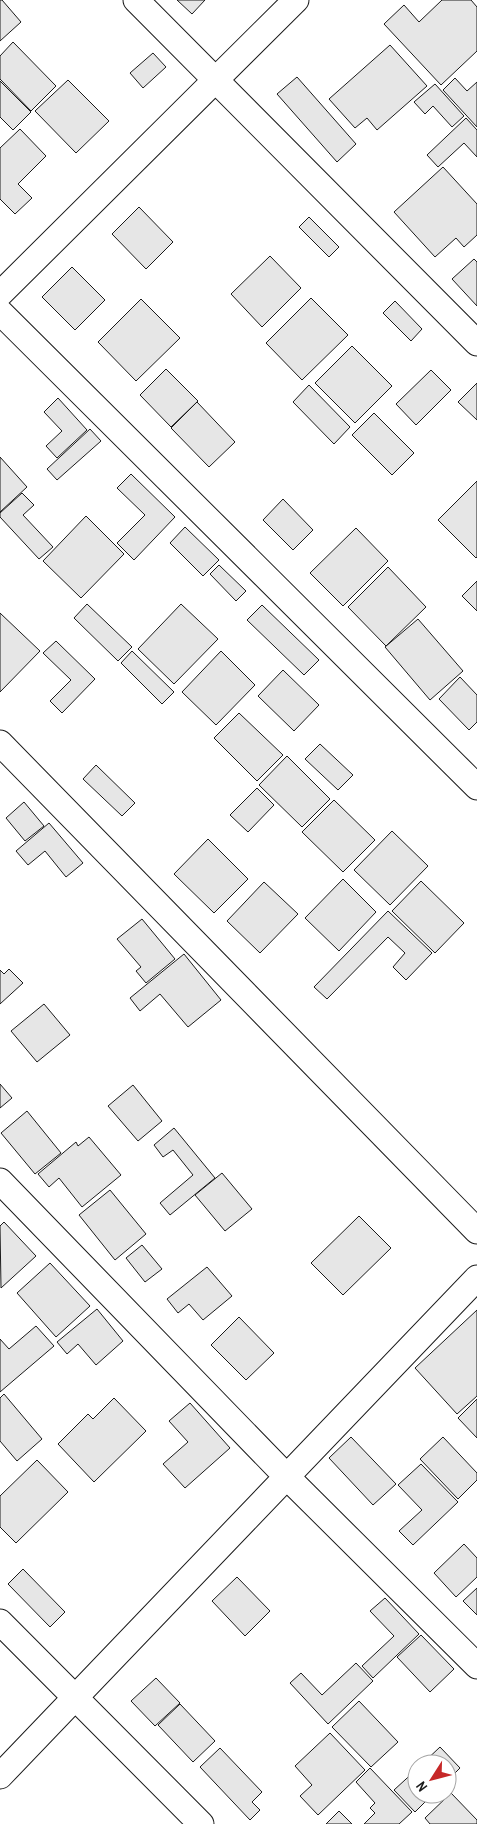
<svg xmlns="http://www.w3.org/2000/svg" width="477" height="1824" font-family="'Archivo Narrow',sans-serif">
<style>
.building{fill:#e6e6e6;stroke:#1a1a1a}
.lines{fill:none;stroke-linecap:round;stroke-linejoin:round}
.street-casing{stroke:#1a1a1a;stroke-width:27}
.street{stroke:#fff;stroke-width:25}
</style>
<rect width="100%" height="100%" fill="#fff"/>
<path class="building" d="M0,0H2L21,22L0,41Z
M177,0H205L192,14Z
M442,0H471L477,7V51L441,85L384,24L404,5L419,22Z
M13,42L56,86L31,111L0,79V56Z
M390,45L427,86L377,130L367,118L355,128L329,99Z
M153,53L166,67L143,88L130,73Z
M297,77L356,144L337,162L277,94Z
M455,78L467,91L477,82V127L443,90Z
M68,80L109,121L76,153L35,111Z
M0,81L31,112L13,130L0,117Z
M435,84L464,116L452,127L433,106L425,114L414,102Z
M466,118L477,130V157L464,143L438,167L427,155Z
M20,129L46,156L18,184L32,198L15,214L0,199V148Z
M443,167L477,204V235L464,247L456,238L435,257L394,212Z
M139,207L173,242L146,269L112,234Z
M309,217L339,247L329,257L299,227Z
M270,256L301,288L262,327L231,294Z
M474,259L477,262V306L452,279Z
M72,267L105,300L75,330L42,297Z
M311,298L348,335L302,380L266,343Z
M141,299L180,338L136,381L98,342Z
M395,301L422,329L411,341L383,313Z
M352,346L392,386L355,423L315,383Z
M166,369L198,401L171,427L140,395Z
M431,370L451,390L416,425L396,404Z
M477,383V420L458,402Z
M309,385L350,427L334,444L293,402Z
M58,398L87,430L57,458L46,446L62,431L44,412Z
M197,402L235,442L209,467L171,428Z
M374,413L414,453L392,475L352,435Z
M90,429L101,441L57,480L47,469Z
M0,457L27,487L0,512Z
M131,474L175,517L134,560L117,543L145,515L117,488Z
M477,481V557L476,558L438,520Z
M22,493L34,505L23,515L53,547L39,559L0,517V513Z
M283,499L313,530L293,550L263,520Z
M86,516L124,554L81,598L43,561Z
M185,527L219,560L203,576L170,543Z
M356,528L388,561L343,606L310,573Z
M219,565L246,591L236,601L210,574Z
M388,567L426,607L386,646L348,607Z
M477,581V611L462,596Z
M87,604L132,647L118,661L74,618Z
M181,604L218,639L174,684L138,649Z
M262,605L319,660L304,675L247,620Z
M0,613L40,651L0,692Z
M418,619L463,671L430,700L385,647Z
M56,641L95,679L62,713L50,701L71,680L43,653Z
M132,651L174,692L162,704L121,663Z
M221,651L255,685L216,725L182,692Z
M283,670L319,705L294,731L258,696Z
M460,677L477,695V722L469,730L439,699Z
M239,713L283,755L257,781L214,738Z
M320,744L353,775L338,790L305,759Z
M287,756L330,799L302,827L259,785Z
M96,765L135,803L122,816L83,779Z
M257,788L274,805L248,832L230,815Z
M334,800L375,840L343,872L302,832Z
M24,802L44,826L25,841L6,818Z
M49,823L83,863L66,877L45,851L28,865L16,851Z
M392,831L428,866L390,905L354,870Z
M208,839L248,879L214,913L174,874Z
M343,879L376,912L339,951L305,918Z
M421,881L464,923L435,953L392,911Z
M264,882L298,914L260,953L227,921Z
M388,911L432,953L406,980L393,967L405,953L388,937L327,999L314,987Z
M142,919L175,959L146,983L136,971L141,967L117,939Z
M184,954L221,1000L188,1027L160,994L140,1011L130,998Z
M9,969L23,983L0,1004V970L4,974Z
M44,1004L70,1035L37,1062L11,1031Z
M0,1084L12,1098L0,1108Z
M133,1085L162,1121L138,1141L108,1106Z
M27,1111L61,1153L35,1174L1,1133Z
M174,1128L215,1178L170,1215L160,1203L193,1175L173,1150L163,1157L154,1145Z
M89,1137L121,1175L82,1207L59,1178L49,1187L38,1174L76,1142L78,1146Z
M222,1173L252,1209L225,1231L195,1195Z
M110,1190L146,1234L115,1260L79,1215Z
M359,1216L391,1248L343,1295L311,1263Z
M4,1222L36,1256L1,1288L0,1226Z
M142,1245L162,1269L145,1282L126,1258Z
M50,1263L90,1306L56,1337L17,1293Z
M207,1267L232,1296L203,1320L189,1304L178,1313L167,1299Z
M97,1309L123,1341L96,1365L78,1344L67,1354L57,1342Z
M477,1310V1396L457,1414L415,1368Z
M239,1317L274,1353L246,1380L211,1345Z
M36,1326L54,1346L0,1392V1339L9,1349Z
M4,1394L42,1439L17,1461L0,1441V1398Z
M114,1398L146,1431L94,1482L58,1444L88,1414L93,1419Z
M477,1399V1438L458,1418Z
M190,1403L230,1448L185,1488L163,1464L188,1442L169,1421Z
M351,1437L396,1484L373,1505L329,1458Z
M443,1437L477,1473V1480L458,1499L420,1459Z
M37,1460L68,1492L16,1543L0,1527V1496Z
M421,1464L458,1502L413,1545L399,1531L422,1510L398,1485Z
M464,1544L477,1558V1577L456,1597L434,1573Z
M23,1569L65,1612L50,1627L8,1584Z
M237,1577L270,1611L245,1636L212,1601Z
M477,1588V1615L463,1601Z
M385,1598L419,1634L373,1678L362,1666L394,1636L370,1611Z
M421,1635L454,1669L430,1692L397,1657Z
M356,1663L373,1681L328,1724L290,1683L301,1673L322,1695Z
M156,1678L180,1703L155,1726L131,1701Z
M359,1701L398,1742L371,1767L332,1727Z
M180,1704L215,1741L193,1762L158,1725Z
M330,1733L365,1770L318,1815L300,1796L312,1785L295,1766Z
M440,1747L460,1768L447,1781V1764H422Z
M220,1748L262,1792L252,1802L260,1810L250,1820L200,1767Z
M370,1768L412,1812L399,1824H364L375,1813L370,1808L375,1803L356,1782Z
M417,1769V1794H433L415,1812L394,1790Z
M451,1793L477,1820V1824H430L425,1818Z
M339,1811L352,1824H326Z"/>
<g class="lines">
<defs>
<path id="street" d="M136,0L477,343
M0,294L296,0
M0,312L477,787
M0,743L477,1231
M0,1181L287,1477L477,1666
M0,1622L201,1824
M0,1776L477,1278"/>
</defs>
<use href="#street" class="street-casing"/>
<use href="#street" class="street"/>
</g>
<g transform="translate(432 1779) rotate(234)"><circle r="24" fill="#ffffff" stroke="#a3a3a3"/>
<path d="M0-4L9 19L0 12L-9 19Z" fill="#c62828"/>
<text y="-8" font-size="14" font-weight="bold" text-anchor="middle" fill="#1a1a1a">N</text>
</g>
</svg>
